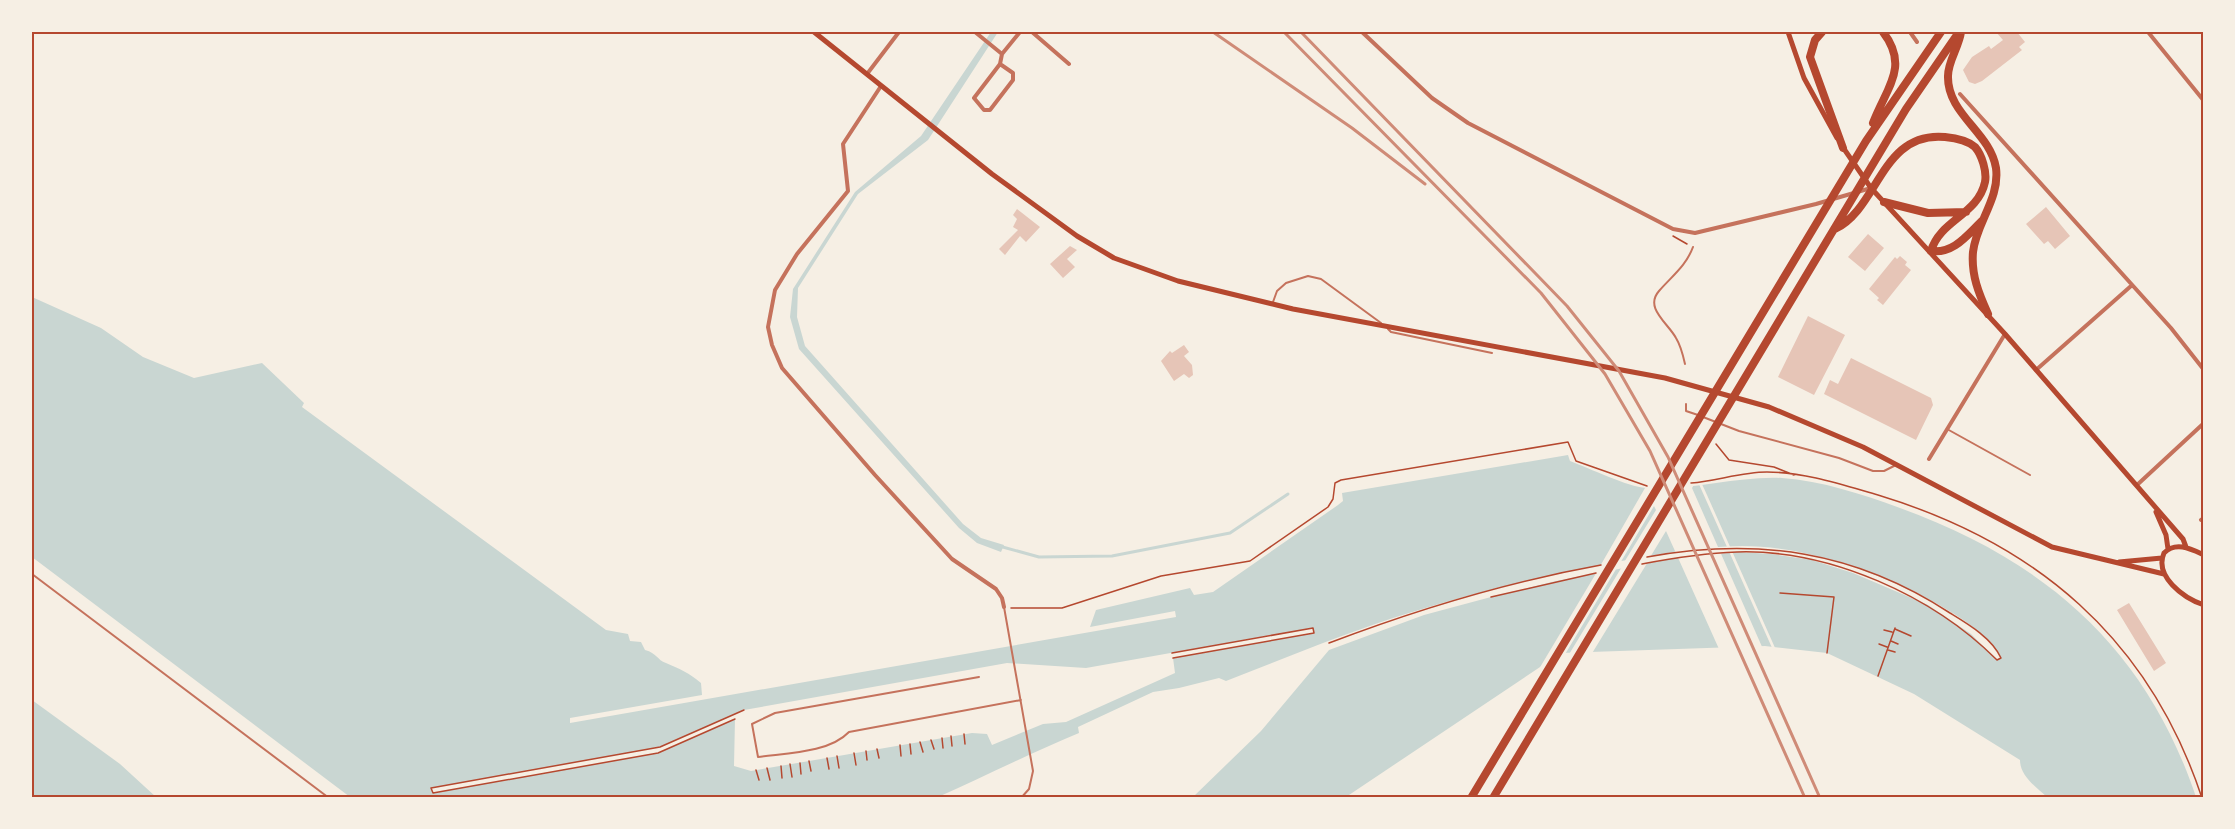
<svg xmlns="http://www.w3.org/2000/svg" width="2235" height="829" font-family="'Titillium Web',sans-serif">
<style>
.water{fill:#c9d6d2;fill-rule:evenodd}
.pier{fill:#f6efe4}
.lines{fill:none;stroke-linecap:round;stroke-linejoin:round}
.stream{stroke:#c9d6d2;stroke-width:3}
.building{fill:#e6c5b7}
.path{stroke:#b5482f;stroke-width:1.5}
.service{stroke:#c5725c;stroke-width:2}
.minor{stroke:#c5725c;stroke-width:4}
.secondary{stroke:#b5482f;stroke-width:5}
.motorway{stroke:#b5482f;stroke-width:8}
.rail{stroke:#cf8b77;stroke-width:3}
.neatline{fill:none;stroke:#b5482f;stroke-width:2}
</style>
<rect width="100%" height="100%" fill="#f6efe4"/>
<path class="water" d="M991,32H998L928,140L858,194L798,288L797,317L805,346L963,524L981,538L1004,545L1001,552L977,543L959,528L799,349L790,317L793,289L855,192L921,136Z
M32,297L101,328L143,357L194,378L262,363L304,403L302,407L606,630L628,634L630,641L641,642L645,650C657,653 657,660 666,663C680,669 689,673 701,683L702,695L570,718V723L1176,617L1175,611L1090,627L1096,610L1190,588L1194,595L1213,592L1338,505L1343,501L1342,493L1568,455L1570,461C1589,468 1628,487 1646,488C1692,491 1736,476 1782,478C1822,481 1862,494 1900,508C2046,561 2146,648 2196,797H2047C2036,787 2020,776 2020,760L1914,694L1827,653L1765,646L1561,653L1346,797H1193L1261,731L1329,650L1424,615L1491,597L1556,581L1676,558L1738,552L1772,554L1812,560L1853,573L1928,605L1971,634L1997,660L2001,658C1990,632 1941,605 1916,593C1863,567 1801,546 1742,546C1700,546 1657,555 1616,562C1546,575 1477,592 1409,613C1347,632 1286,658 1226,681L1219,678L1179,688L1153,692L1078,727L1079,733C1031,753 985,776 938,797H350L32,557ZM1312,628L1314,633L1173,658L1175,673L1066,722L1043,724L992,745L987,734L972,733L751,771L734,766L735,719L658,753L433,793L431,788L660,747L744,710L1007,663L1086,668Z
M32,700L120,764L156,797H32Z"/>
<path class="pier" d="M1698,482H1701L1707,495L1776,650H1773Z
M1695,483L1692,488L1763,649H1719L1666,531L1649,559L1623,564L1656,510L1654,506L1619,565L1599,568L1645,488L1649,485Z
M1649,560L1591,655L1568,656L1623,565Z
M1618,566L1564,656L1536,674L1598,570Z"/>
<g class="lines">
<path class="stream" d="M999,546L1039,557L1112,556L1230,533L1288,494"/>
</g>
<path class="building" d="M1996,32L2010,34L2017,32L2025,42L2019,47L2022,50L1982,81L1975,84L1969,82L1963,70L1972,57L1989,46L1991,49L2003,40Z
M2046,207L2070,236L2055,249L2048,241L2044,244L2026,224Z
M1017,209L1040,227L1026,242L1020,236L1005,255L999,249L1018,230L1013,227L1017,219L1013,215Z
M1868,234L1884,248L1865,271L1848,257Z
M1070,246L1077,250L1067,259L1075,267L1063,278L1050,264Z
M1900,256L1907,262L1905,265L1911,270L1883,305L1877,300L1879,298L1869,289L1895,257L1897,259Z
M1808,316L1845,335L1814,395L1778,377Z
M1184,345L1189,352L1184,356L1192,365L1193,375L1189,378L1184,374L1174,381L1161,361L1170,351L1172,353Z
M1851,358L1931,398L1933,405L1916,440L1824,394L1830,380L1838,384Z
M2129,603L2166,663L2154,671L2117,610Z"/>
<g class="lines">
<path class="path" d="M1673,236L1687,244
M1716,444L1729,460L1774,467L1794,475
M1691,483C1717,481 1741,472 1767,472C1804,472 1843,485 1878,495C2036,543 2149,638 2202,798
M1642,564C1673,558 1706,553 1737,552C1830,549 1933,596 1997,660L2001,658C1992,638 1968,624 1950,613C1855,551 1758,537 1647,557
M1780,593L1834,597L1827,653
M1491,597L1596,573
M1011,608H1062L1161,576L1250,561L1328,507L1333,499L1335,483L1341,480L1568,442L1576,461L1647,486
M1895,629L1911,636
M1884,630L1892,632
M1891,641L1898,644
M1329,643C1418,609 1507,582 1601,565
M1879,644L1887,647
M1888,650L1895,652
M1172,653L1313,628L1314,633L1173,658
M1878,676L1895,628
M735,719L658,753L433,793L431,788L660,747L744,710
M964,734L965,744
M951,736L952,746
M942,738L943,748
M931,740L934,749
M920,742L923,752
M910,744L911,754
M900,745L901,756
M877,749L879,758
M866,751L867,760
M854,753L856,765
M837,756L839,768
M827,758L829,769
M809,761L811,771
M800,763L801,774
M790,764L792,777
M781,766L782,778
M767,768L770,780
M756,770L759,780"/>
<path class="service" d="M1273,302L1277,291L1286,283L1308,276L1321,279L1381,323
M1388,329L1391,332L1492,353
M1685,364C1683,355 1681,346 1676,338C1668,323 1644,308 1659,291C1672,276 1686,266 1693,247
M1686,404V411L1698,415
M1703,417L1739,431L1839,458L1873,471H1884L1894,466
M1947,429L2030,475
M32,574L329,798
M1004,607L1033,771L1029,789L1021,798
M979,677L775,713L752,724L758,757C786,753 829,753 849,732L1021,700"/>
<path class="minor" d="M975,32L1002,54L1020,32
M1032,32L1069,64
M1362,32L1432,98L1468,123L1673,229L1695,233L1816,204L1871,188
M1910,32L1917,42
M2148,32L2204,101
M1000,64L1013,73V80L990,110H984L974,98L1000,64L1002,54
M867,74L899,32
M881,86L843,144L848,191L797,254L775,290L768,327L772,345L782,368L875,475L952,559L996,589L1002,598L1004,607
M1960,94L2171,328L2204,370
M2036,370L2131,286
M1929,459L2005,334
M2137,485L2204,423
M2201,520L2204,518"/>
<path class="secondary" d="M814,32L992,174L1077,236L1114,258L1178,281L1293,309L1665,378L1769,407L1863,447L2052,547L2164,574
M1788,32L1804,78L1837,138
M1842,146L1871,188L2005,334L2183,539L2186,547
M2156,512L2166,535L2168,549
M2204,555C2191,549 2176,541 2164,553C2154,576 2183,598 2204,605
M2119,562L2162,558"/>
<path class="motorway" d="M1822,32L1815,40L1810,57L1843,148
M1961,32C1959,47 1948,61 1948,76C1947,114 1990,132 1996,168C2000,199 1976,223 1973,252C1971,275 1979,294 1988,314
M1873,123C1886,88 1910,67 1883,32
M1884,202L1928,213L1966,212
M1835,229C1879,208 1881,131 1945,137C1955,138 1967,140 1975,147C1982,155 1987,172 1985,182C1978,215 1940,220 1931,251C1954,254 1967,235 1983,220
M1471,798L1866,141L1941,32
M1493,798L1906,109L1959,32"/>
<path class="rail" d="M1213,32L1352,128L1425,184
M1284,32L1541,293L1605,374L1650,451L1805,798
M1301,32L1567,306L1619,371L1668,457L1820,798"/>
</g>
<rect width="2235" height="829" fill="none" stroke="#f6efe4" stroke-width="66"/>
<rect x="33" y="33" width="2169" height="763" class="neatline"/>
</svg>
